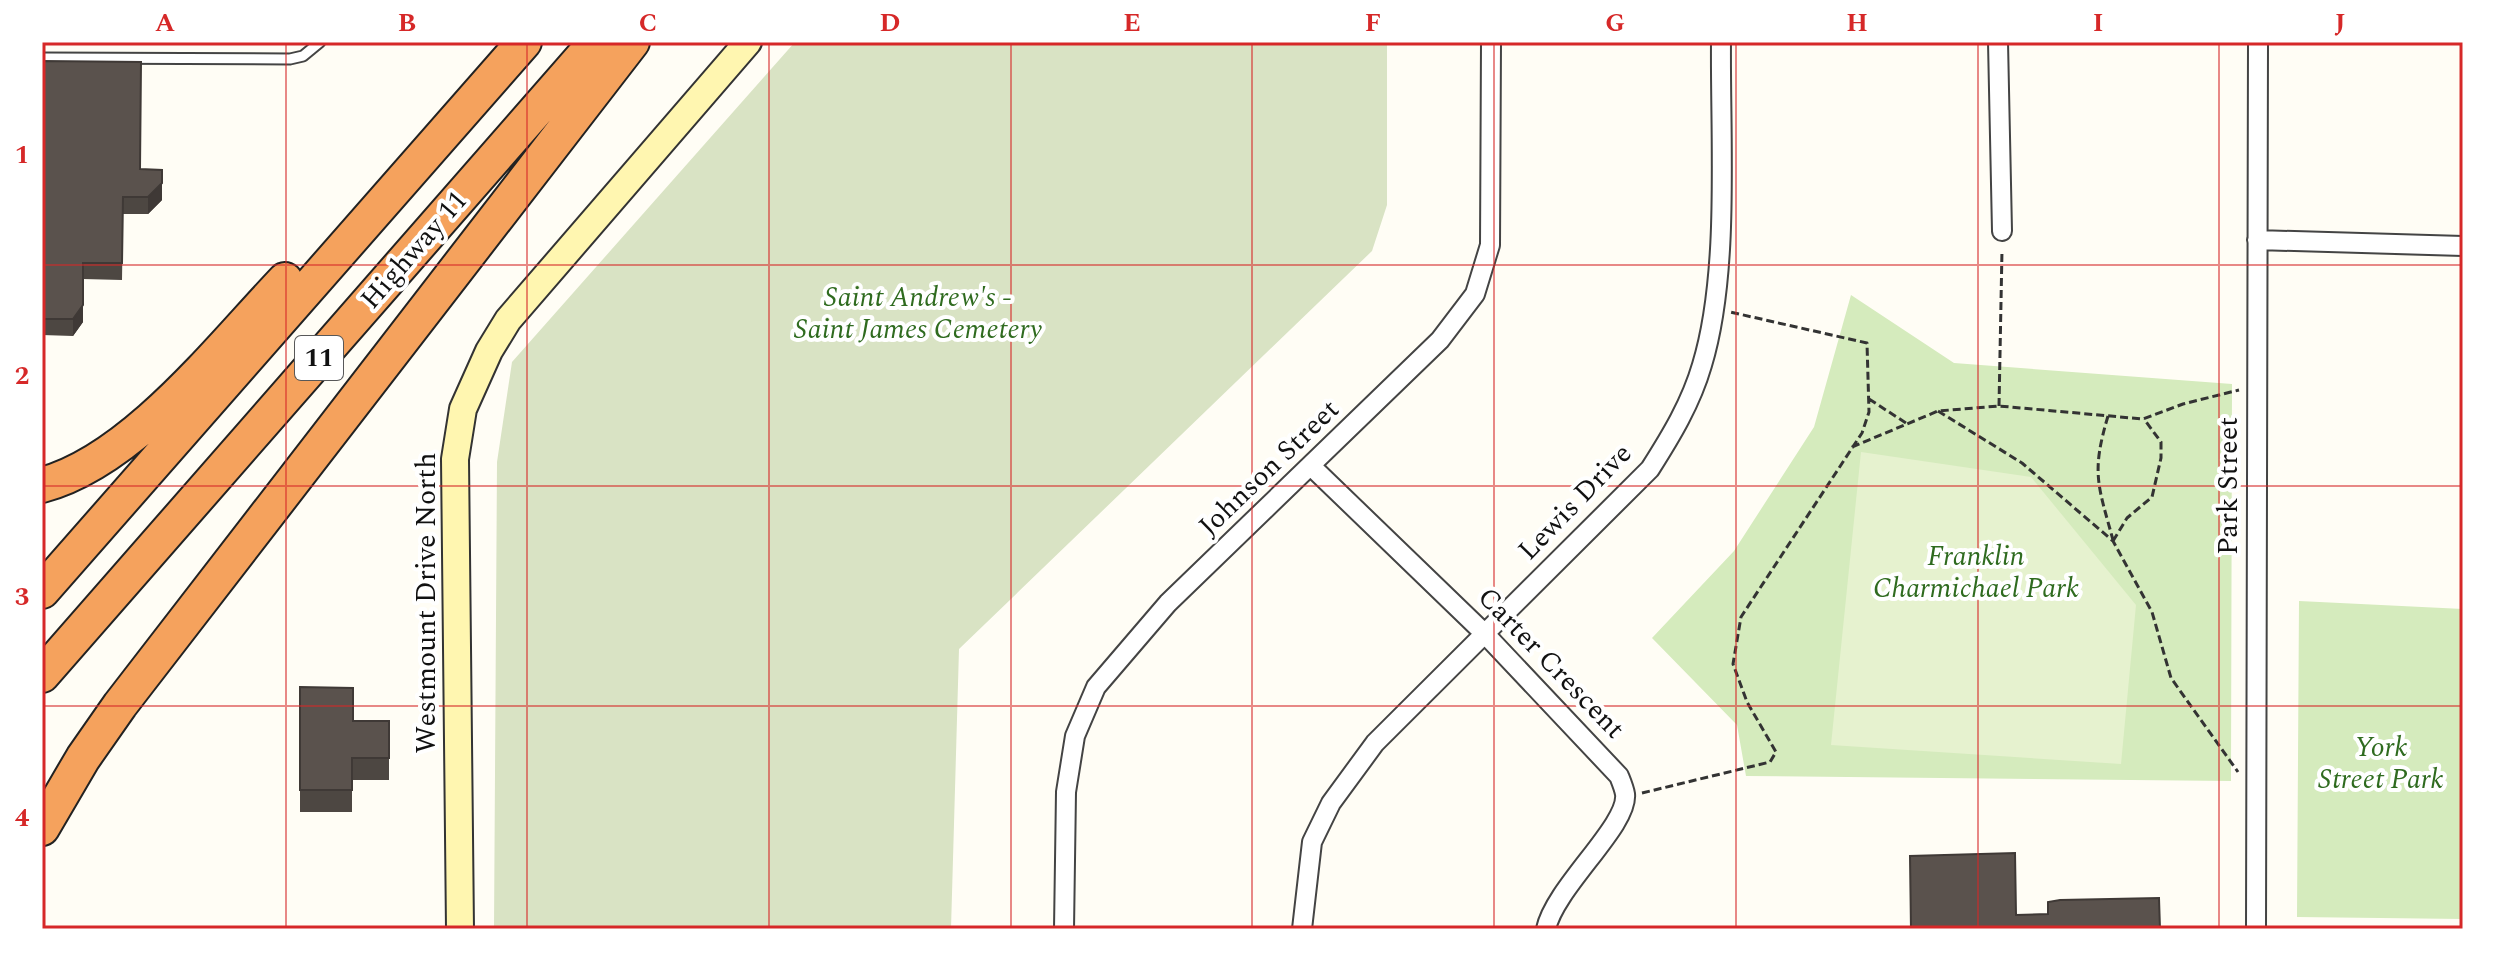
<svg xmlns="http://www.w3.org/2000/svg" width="2505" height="971" font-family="Spectral,serif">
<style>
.green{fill:#d5ebbd}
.cemetery{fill:#d9e3c4}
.pitch{fill:#e6f2cf}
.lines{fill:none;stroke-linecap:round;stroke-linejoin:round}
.lane-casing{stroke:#444;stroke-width:13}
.street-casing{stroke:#444;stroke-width:22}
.secondary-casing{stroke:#333;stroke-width:30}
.highway-casing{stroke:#222;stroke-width:38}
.path{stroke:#333;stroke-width:3;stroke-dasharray:8 4;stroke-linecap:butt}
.lane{stroke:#fff;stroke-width:9}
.street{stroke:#fff;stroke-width:18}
.secondary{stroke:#fff6b0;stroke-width:26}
.highway{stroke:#f5a25d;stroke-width:34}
.wall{fill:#4d4742}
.shaded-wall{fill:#3f3936}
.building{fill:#5a524d;stroke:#3f3936;stroke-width:2}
.grid{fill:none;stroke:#d62828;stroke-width:2;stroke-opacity:0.55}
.labels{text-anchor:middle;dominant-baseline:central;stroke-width:8;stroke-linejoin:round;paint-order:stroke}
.shield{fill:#fff;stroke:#585858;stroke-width:2}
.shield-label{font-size:26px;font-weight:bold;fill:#111}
.street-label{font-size:28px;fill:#111;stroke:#fff}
.park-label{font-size:28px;font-style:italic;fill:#2f6b1f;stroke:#fff}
.neatline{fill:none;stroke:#d62828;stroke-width:3}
.grid-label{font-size:26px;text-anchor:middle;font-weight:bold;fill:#d62828}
</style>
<rect width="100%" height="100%" fill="#fffdf5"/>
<path class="green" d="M1851,295L1954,363L2232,384L2231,781L1746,776L1737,725L1652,638L1734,551L1814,427Z
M2299,601L2463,609V919L2297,917Z"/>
<path class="cemetery" d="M795,42H1387V205L1372,251L959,649L951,929H494L497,462L512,362Z"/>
<path class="pitch" d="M1861,452L2031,477L2136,605L2121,764L1831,745Z"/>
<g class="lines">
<defs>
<path id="lane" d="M42,58L290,59L303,56L320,42"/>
<path id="street" d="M1998,42L2002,231
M2257,240L2463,246
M1312,467L1485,634L1619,776C1621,781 1624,788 1625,794C1629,825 1555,887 1546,929
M1064,929L1066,792L1075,736L1096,687L1168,603L1440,340L1475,294L1490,245L1491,42
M1302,929L1312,842L1331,803L1375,743L1650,469C1671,436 1691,403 1702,365C1730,273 1720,140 1721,42
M2256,929L2258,42"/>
<path id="secondary" d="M460,929L455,459L463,409L489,351L508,320L748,42"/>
<path id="highway" d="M42,485C133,461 221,347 285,280
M42,591L524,42
M42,675L596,42
M42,828L83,758L120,705L632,42"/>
</defs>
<use href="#lane" class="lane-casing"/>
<use href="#street" class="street-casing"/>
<use href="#secondary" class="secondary-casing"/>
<use href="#highway" class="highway-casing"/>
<path class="path" d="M1869,399L1906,423
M1999,406L2002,250
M1938,411L2022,463L2113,541L2152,612L2171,678L2238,772
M2108,416C2091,473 2098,485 2113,540
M1852,447L1938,411L1999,406L2143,419L2183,404L2239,390
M2113,541L2127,518L2152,497L2161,458V442L2144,419
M1642,793L1770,762L1776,752L1747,702L1733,664L1741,617L1862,433L1869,412L1867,343L1730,312"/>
<use href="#lane" class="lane"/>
<use href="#street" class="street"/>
<use href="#secondary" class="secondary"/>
<use href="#highway" class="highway"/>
</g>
<path class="wall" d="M42,61L140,169L162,200L148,214H123L122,280L83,279V322L73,336L42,335Z
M300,687L353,721H389V780H352V812H300Z"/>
<path class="shaded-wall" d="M162,183V200L148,214V197Z
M83,305V322L73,336V319Z"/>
<path class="building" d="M42,61L141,62L140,169L162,170V183L148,197H123L122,263H83V305L73,319H42Z
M300,687L353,688V721H389V758H352V790H300Z
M2015,853L2016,915L2048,914V902L2060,900L2159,898L2160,929H1911L1910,856Z"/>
<path class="grid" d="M286,42V929M527,42V929M769,42V929M1011,42V929M1252,42V929M1494,42V929M1736,42V929M1978,42V929M2219,42V929M42,265H2463M42,486H2463M42,706H2463"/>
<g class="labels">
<rect class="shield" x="295" y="336" width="48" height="44" rx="6"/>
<g class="shield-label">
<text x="319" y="358">11</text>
</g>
<g class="street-label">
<text transform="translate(414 250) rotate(-49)">Highway 11</text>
<text transform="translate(1269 468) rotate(-44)">Johnson Street</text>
<text transform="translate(2228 486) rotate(-90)">Park Street</text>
<text transform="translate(1575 502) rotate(-46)">Lewis Drive</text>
<text transform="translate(426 603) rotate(-90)">Westmount Drive North</text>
<text transform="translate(1551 663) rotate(46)">Carter Crescent</text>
</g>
<g class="park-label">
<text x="918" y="297">Saint Andrew's -<tspan x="918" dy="32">Saint James Cemetery</tspan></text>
<text x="1976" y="556">Franklin<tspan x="1976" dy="32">Charmichael Park</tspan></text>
<text x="2381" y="747">York<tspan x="2381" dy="32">Street Park</tspan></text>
</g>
</g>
<rect width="2505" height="971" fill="none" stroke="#ffffff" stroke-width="88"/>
<rect x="44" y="44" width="2417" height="883" class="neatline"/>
<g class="grid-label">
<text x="165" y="31">A</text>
<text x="407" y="31">B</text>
<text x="648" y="31">C</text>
<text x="890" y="31">D</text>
<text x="1132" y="31">E</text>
<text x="1373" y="31">F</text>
<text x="1615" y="31">G</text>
<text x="1857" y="31">H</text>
<text x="2098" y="31">I</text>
<text x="2340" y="31">J</text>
<text x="22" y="163">1</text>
<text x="22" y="384">2</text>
<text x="22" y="605">3</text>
<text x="22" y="826">4</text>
</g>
</svg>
